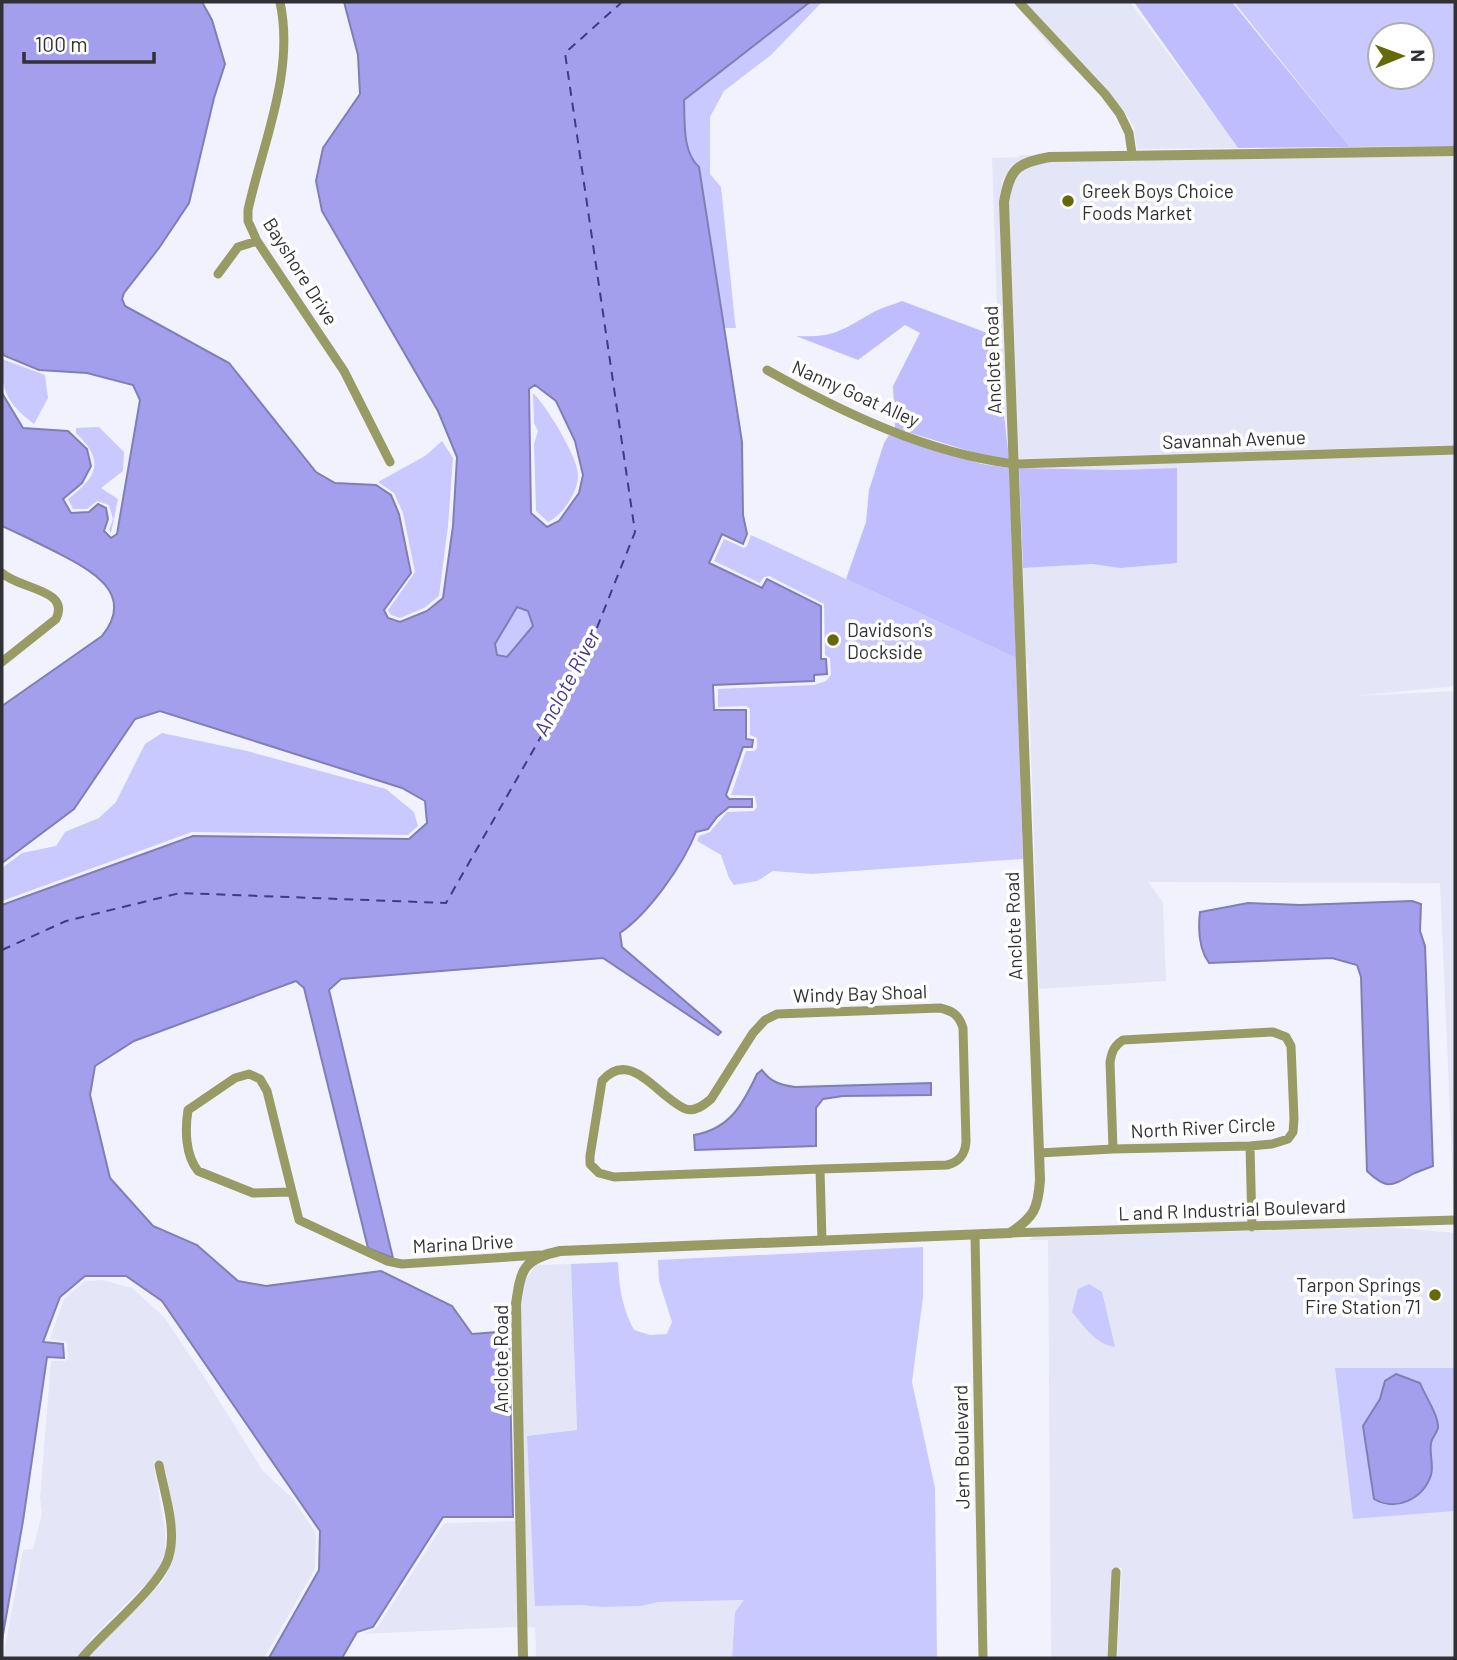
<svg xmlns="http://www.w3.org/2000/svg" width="1457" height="1660" font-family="Barlow,sans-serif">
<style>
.built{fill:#e5e5f8}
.green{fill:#c9c8ff;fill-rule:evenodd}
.forest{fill:#bfbdfd}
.water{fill:#a39fed;stroke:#817eb6;stroke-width:2;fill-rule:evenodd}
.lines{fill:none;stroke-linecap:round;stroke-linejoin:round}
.ferry{stroke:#453690;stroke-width:2;stroke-dasharray:9 7;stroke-linecap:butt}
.minor{stroke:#989b63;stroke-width:9}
.tertiary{stroke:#989b63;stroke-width:10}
.poi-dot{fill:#666907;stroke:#fff;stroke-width:2.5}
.labels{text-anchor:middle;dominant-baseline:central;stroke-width:7;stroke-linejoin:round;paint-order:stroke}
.poi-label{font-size:19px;fill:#313135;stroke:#fff;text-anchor:start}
.street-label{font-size:19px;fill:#313135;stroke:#fff}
.water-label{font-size:21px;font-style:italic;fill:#453690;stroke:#fff}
</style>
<rect width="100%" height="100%" fill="#f2f2fe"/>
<path class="built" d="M1013,2H1130L1238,148L1137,149L1134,127L1122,108L1115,107L1049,45Z
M1019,155H1033L1012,165L1003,179L999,201L1007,434L999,370L992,158L1019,157Z
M1455,155V445L1019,459L1009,202L1013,181L1020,171L1034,165L1051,161Z
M1455,454V686L1355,696L1455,691L1454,1207L1440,883L1148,882L1163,902L1166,981L1039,989L1028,664L1026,663L1023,568L1092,564L1120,568L1176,468L1118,470L1019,468Z
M1387,1227L1455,1233V1368H1335L1353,1519L1455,1511V1658H1117L1122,1568H1112L1107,1658H1051L1048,1240H1029L1034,1237Z
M571,1264L577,1431L527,1436L532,1519L579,1605L603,1607L641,1606L658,1602L745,1600L735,1612L732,1658H536L535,1627H527L521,1304L524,1282L536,1265Z
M103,1280L132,1288L164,1317L203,1375L263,1471L293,1499L316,1533L315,1569L264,1658H88L163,1581L174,1557L176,1528L162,1460L153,1462L165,1529V1554L155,1575L93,1637L77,1658H3L23,1550L33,1549L42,1514L40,1498L51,1361H65L68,1358L67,1342L50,1339L64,1299L85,1281Z
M515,1521L517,1627L363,1634L377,1628L444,1523Z"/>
<path class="green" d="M810,2H822L771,55L724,91L710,117V174L721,187L735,322L736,328H724L699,167C682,152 685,122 684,100Z
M1234,2H1455V146L1350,147ZM1380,35H1422V77H1380Z
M2,359L45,375L48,398L34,424C9,405 0,390 2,359Z
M533,393C546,405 577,456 578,474C579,491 563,515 548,522L536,511L534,444L538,431L534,423Z
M99,427L124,452L123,471L101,488L118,499L111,533L109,530L113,519L109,505L97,501L87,509H73L68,499C98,476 105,461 76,433V428Z
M442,441L453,458L448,526L439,596L424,608L400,618L391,615L388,610L415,572L403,513L394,493L378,482L425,456Z
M751,535L1016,658L1023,859L812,874L773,871L757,881L734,885L729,878L721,855L697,841L699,836L710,832L727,812L754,811L757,807L755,796L731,795L746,751H754L757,748V738L750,735V709L746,706L718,707V689L814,685L826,681L831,675L830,658L825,655L824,604L769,576L764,577L760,583L714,561L724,539L744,548L747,546Z
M516,607L528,611L533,626L507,657L497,655L495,644Z
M162,733L247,751L386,789L414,812L418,826L408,835L192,832L2,901V868L22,853L56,846L65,832L99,818L116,802L145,744Z
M923,1247V1297L912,1382L935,1488L937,1658H732L735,1612L744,1600L658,1602L641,1606L603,1607L579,1605L535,1606L527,1436L577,1430L571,1264L618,1262C619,1287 622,1307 634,1330L650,1335L667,1334L672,1322L659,1281L658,1260Z
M1089,1284L1102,1292L1115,1347C1095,1344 1085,1327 1072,1312L1078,1289Z
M1335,1368H1455V1511L1353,1519ZM1383,1393L1432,1411L1436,1434L1431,1442L1430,1476L1414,1499L1386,1505L1374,1499L1380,1399Z"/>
<path class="forest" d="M1134,2H1232L1350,147L1238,148Z
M902,301L998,337L999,370L1009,459L985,456L895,428L893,386L920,333L905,325L858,360L796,336C832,338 841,331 870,314C880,308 892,305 902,301Z
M889,435L982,464L1009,468L1016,658L846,579L866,522L869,490L884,443Z
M1019,468L1118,470L1177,468V563L1120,568L1092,564L1023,568Z"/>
<path class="water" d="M2,2H202L212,20L225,64L214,98L189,203L159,248L124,293L122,299L125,306L229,363L316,472L335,483L376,485L391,495L399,514L411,573L384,610L388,618L400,622L427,611L443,598L453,526L457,457L438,411L322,211L316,181L323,148L360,94L358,55L344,2H810L684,100C685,122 682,152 699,167L742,442L743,515L747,534L743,544L722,534L709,563L762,588L767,579L821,606V659H826L827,674L814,675V681L713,685L714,710H746V739L753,740L752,747H743L726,795L729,799H752V807H729L717,817L708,829L696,832C683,865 649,913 620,933L622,947L721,1032L718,1035L603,958L341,979L329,990L393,1258L368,1248L304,988L296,981L134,1041L95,1066L90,1095L110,1178L153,1226L197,1245L238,1281L266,1286L381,1271L452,1306L472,1334L509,1331L513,1517H443L373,1627L357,1632L342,1658H269L319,1570L320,1531L162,1301L126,1276H85L60,1297L43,1342L63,1344L64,1358L47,1357L23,1521L2,1640V905L193,836L409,839L427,823L425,801L402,788L160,711L135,719L74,809L2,863V706L102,636C137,593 89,569 56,552C38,543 20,534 2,526V393L23,428L68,431L87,449L91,466L82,483L63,499L71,513L89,512L98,504L106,508L108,519L104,531L111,538L117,534L140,400L133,385L87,373L39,370L5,356L2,353ZM535,385L556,401L575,441L583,475L579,493L559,521L547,527L531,513L529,389ZM517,607L528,611L533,626L507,657L497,655L495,644Z
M1412,901L1421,904L1420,931L1425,946L1433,1166C1426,1169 1418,1171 1411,1175C1390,1187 1386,1189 1367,1171L1361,977L1357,965L1332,958L1209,963C1199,949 1198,929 1200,912L1248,903L1300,905Z
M762,1070C771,1082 780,1085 795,1087L931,1083V1095L843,1096L823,1099L816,1108V1146L695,1150L694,1135C730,1129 743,1104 757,1074Z
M1396,1374L1420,1383C1425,1396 1439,1416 1438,1428C1437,1433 1432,1437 1431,1443C1429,1453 1434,1465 1431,1475C1423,1499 1396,1512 1374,1499L1363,1426L1380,1399L1385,1381Z"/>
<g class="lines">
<path class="ferry" d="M2,950L66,921L180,893L446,903L583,663L635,532L565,53L622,2"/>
<path class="minor" d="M280,2C295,72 263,142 248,210V221L257,241L344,371L390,462
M1019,2L1105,94L1120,114L1129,133L1132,154
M218,274L238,247L257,241
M767,370C843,413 927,453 1014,464L1455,450
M2,573C18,589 71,589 56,619L2,662
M249,1074L260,1079L267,1091L292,1192L253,1193L198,1171C185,1155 185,1129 188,1110L235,1078Z
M1250,1146L1252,1227
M1039,1153L1113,1149L1110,1062C1112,1051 1114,1046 1123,1040L1273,1032L1286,1037L1291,1046L1294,1119L1293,1132L1288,1139L1272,1144L1250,1146L1113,1149
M820,1169L614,1177L599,1173L590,1164V1156L602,1081C631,1047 659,1099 686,1109C695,1112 704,1105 711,1099L753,1033L765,1020L777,1014L940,1008C953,1011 959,1015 963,1028L966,1142C965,1154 960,1162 947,1165L820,1169L822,1241
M292,1192L299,1220L387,1261L402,1264L540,1255
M1010,1233L1455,1220
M975,1235L983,1658
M82,1658C104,1631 161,1586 169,1556C177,1528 164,1492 159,1465
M1112,1658L1116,1572"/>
<path class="tertiary" d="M523,1658L516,1304C521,1269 523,1259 560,1251L1010,1233C1034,1217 1038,1209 1040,1180L1004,202C1010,168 1017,163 1050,157L1455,151"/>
</g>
<g class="poi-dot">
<circle cx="1068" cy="201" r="7"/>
<circle cx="833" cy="640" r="7"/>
<circle cx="1435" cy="1295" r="7"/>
</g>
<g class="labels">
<g class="poi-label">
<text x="1082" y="190">Greek Boys Choice<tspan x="1082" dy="22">Foods Market</tspan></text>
<text x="847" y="629">Davidson's<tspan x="847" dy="22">Dockside</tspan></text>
<text x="1421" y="1284" text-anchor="end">Tarpon Springs<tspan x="1421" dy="22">Fire Station 71</tspan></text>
</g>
<g class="street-label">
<text transform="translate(301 271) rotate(58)">Bayshore Drive</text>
<text transform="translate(992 360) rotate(-92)">Anclote Road</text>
<text transform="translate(856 393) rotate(24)">Nanny Goat Alley</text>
<text transform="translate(1234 439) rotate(-2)">Savannah Avenue</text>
<text transform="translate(1013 926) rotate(-92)">Anclote Road</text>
<text transform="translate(860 993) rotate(-2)">Windy Bay Shoal</text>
<text transform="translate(1203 1127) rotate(-3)">North River Circle</text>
<text transform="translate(1232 1209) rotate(-2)">L and R Industrial Boulevard</text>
<text transform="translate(463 1243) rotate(-3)">Marina Drive</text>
<text transform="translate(500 1359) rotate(-90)">Anclote Road</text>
<text transform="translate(961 1447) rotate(-91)">Jern Boulevard</text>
</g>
<g class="water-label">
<text transform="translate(566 682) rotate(-62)">Anclote River</text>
</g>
</g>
<rect width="1457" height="1660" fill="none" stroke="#313135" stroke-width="7"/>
<g transform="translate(1401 56) rotate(89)"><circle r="33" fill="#ffffff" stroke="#adadae" stroke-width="2"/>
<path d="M0-5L12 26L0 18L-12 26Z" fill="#666907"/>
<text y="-10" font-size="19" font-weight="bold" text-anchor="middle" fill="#313135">N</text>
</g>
<path d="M24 52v10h130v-10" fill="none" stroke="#313135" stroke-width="3.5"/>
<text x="35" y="52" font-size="21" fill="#313135" stroke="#ffffff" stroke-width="5" paint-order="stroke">100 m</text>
</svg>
